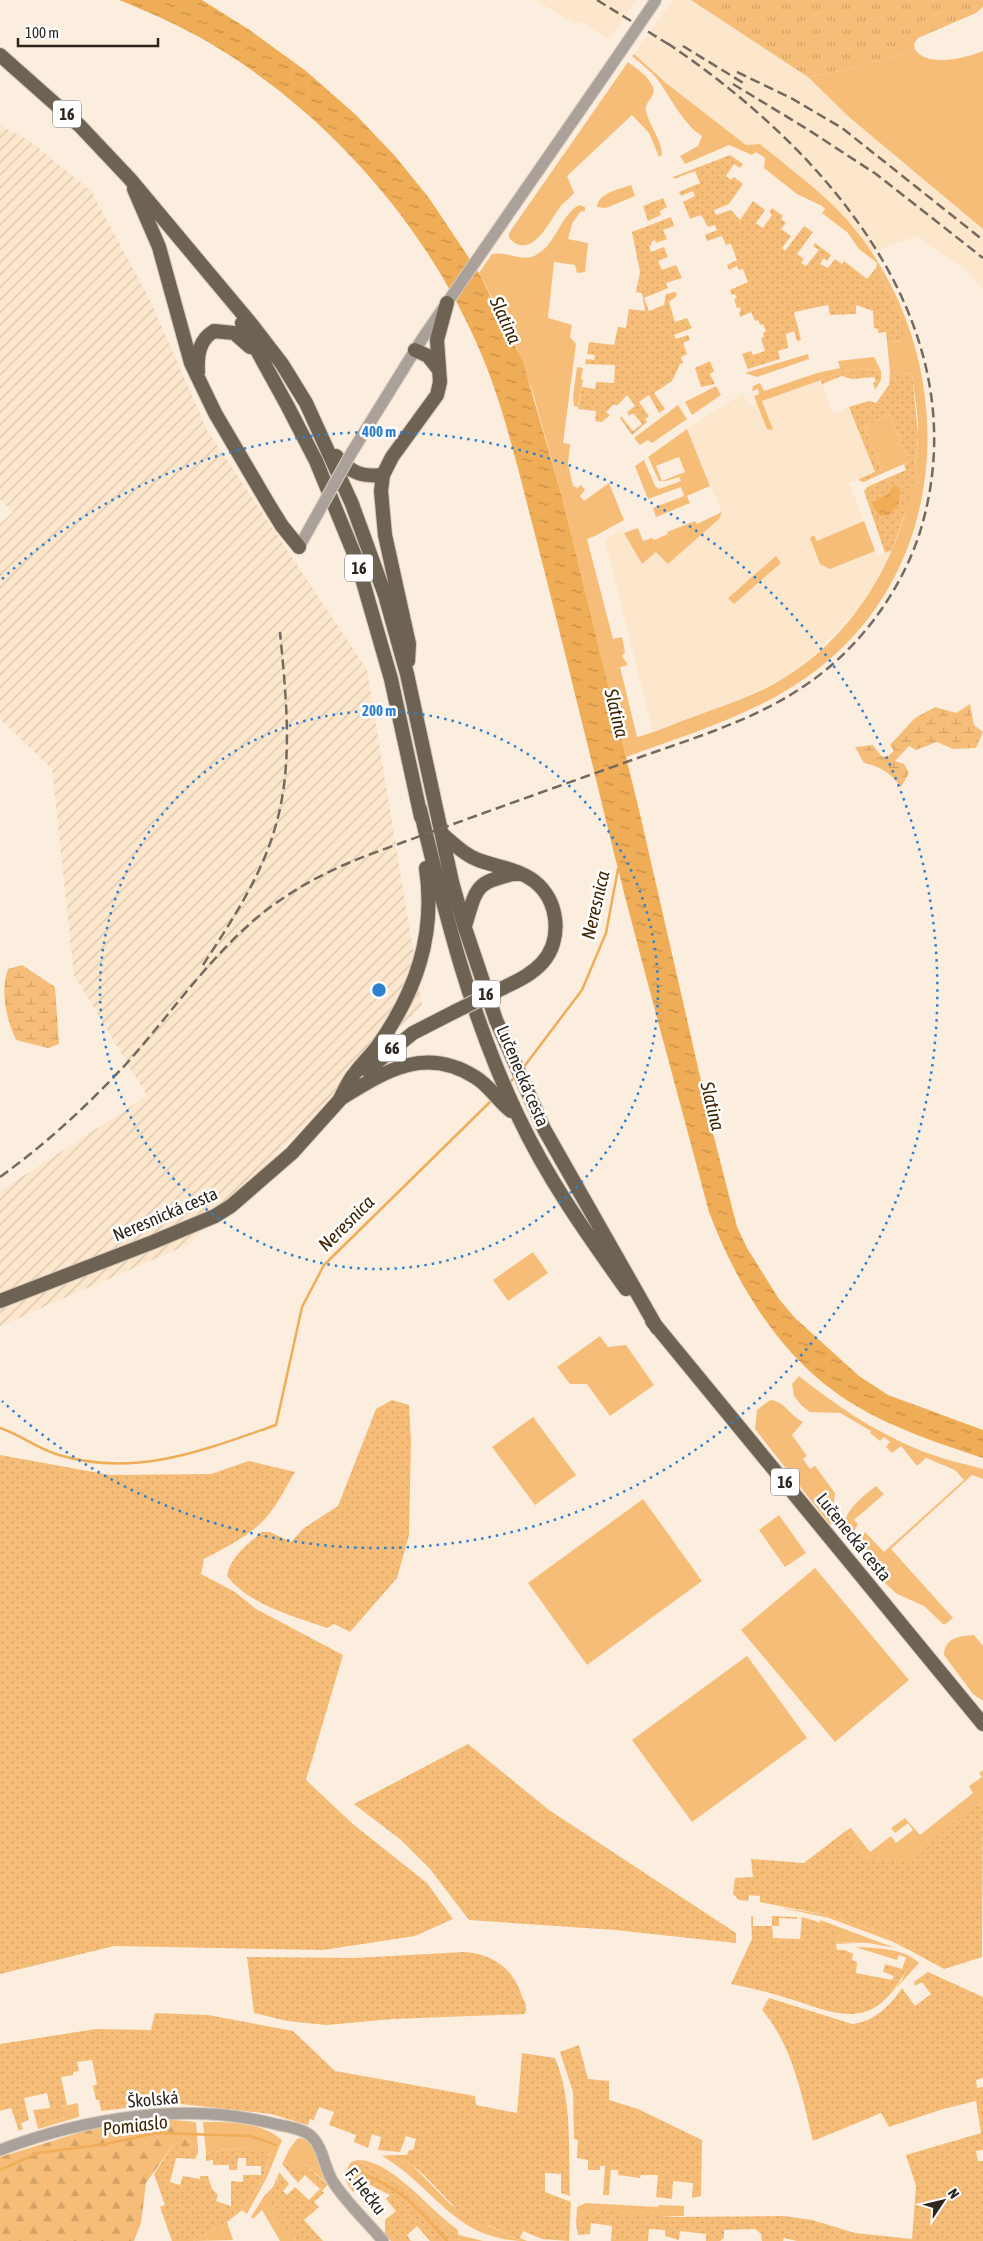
<svg xmlns="http://www.w3.org/2000/svg" width="983" height="2241" font-family="'Asap Condensed',sans-serif">
<style>
.built{fill:#fce6cc}
.industrial{fill:url(#industrial-furrows)}
.grass{fill:#f6bd78;fill-rule:evenodd}
.forest{fill:url(#forest-firs)}
.wetland{fill:url(#wetland-marsh)}
.park{fill:url(#park-tufts)}
.garden{fill:url(#garden-dots)}
.water{fill:url(#water-ripples)}
.lines{fill:none;stroke-linecap:round;stroke-linejoin:round}
.stream{stroke:#f0ad58;stroke-width:2.5}
.tertiary-casing{stroke:#d7cabc;stroke-width:13}
.primary-casing{stroke:#d7cabc;stroke-width:16}
.tertiary{stroke:#aaa29a;stroke-width:11}
.primary{stroke:#6e6253;stroke-width:14}
.rail{stroke:#736960;stroke-width:2.5;stroke-dasharray:10 5;stroke-linecap:butt}
.tertiary-bridge-casing{stroke:#d7cabc;stroke-width:13;stroke-linecap:butt}
.primary-bridge-casing{stroke:#d7cabc;stroke-width:16;stroke-linecap:butt}
.tertiary-bridge{stroke:#aaa29a;stroke-width:11}
.primary-bridge{stroke:#6e6253;stroke-width:14}
.ring{fill:none;stroke:#2e81d0;stroke-width:2.5;stroke-dasharray:2.5 5}
.labels{text-anchor:middle;dominant-baseline:central;stroke-width:5;stroke-linejoin:round;paint-order:stroke}
.shield{fill:#fff;stroke:#6c6762;stroke-width:1}
.shield-label{font-size:16px;font-weight:bold;fill:#2d261f}
.street-label{font-size:18px;fill:#2d261f;stroke:#fff}
.water-label{font-size:19px;font-style:italic;fill:#3e2400;stroke:#fff}
.centre{fill:#2e81d0;stroke:#fff;stroke-width:2.5}
.ring-label{font-size:15px;text-anchor:middle;font-weight:bold;fill:#2e81d0;stroke:#fff;stroke-width:5;stroke-linejoin:round;paint-order:stroke}
</style>
<defs>
<pattern id="industrial-furrows" width="10" height="10" patternUnits="userSpaceOnUse" patternTransform="scale(1.25)"><rect width="10" height="10" fill="#fce6cc"/><path d="M-1 1l2-2M0 10L10 0M9 11l2-2" fill="none" stroke="#d8c5af"/></pattern>
<pattern id="forest-firs" width="22" height="20" patternUnits="userSpaceOnUse" patternTransform="scale(1.25)"><rect width="22" height="20" fill="#f6bd78"/><path d="M5 1l3.5 6h-7zM16 11l3.5 6h-7z" fill="#d3a267"/></pattern>
<pattern id="wetland-marsh" width="20" height="14" patternUnits="userSpaceOnUse" patternTransform="scale(1.25)"><rect width="20" height="14" fill="#f6bd78"/><path d="M1 5h8M5 5V1M11 12h8M15 12V8" fill="none" stroke="#d3a267"/></pattern>
<pattern id="park-tufts" width="24" height="20" patternUnits="userSpaceOnUse" patternTransform="scale(1.25)"><rect width="24" height="20" fill="#f6bd78"/><path d="M3 7l-1-3M5 7V3M7 7l1-3M15 17l-1-3M17 17v-4M19 17l1-3" fill="none" stroke="#d3a267"/></pattern>
<pattern id="garden-dots" width="8" height="8" patternUnits="userSpaceOnUse" patternTransform="scale(1.25)"><rect width="8" height="8" fill="#f6bd78"/><path d="M2 2h.1M6 6h.1" fill="none" stroke="#d3a267" stroke-width="1.8" stroke-linecap="round"/></pattern>
<pattern id="water-ripples" width="26" height="14" patternUnits="userSpaceOnUse" patternTransform="scale(1.25)"><rect width="26" height="14" fill="#f0ad58"/><path d="M2 4q2-2 4 0t4 0M15 11q2-2 4 0t4 0" fill="none" stroke="#c38d48"/></pattern>
</defs>
<rect width="100%" height="100%" fill="#fceedf"/>
<path class="built" d="M535,0H636L609,39L579,21L574,23Z
M673,0H691L808,77L849,117L983,229V290L966,270L917,236L871,253L861,236L820,193L760,144L746,145L666,83L634,54Z
M821,380L833,414L849,407L875,472L849,483L877,556L892,550L891,554L864,603L814,655L784,679L728,704L653,731L605,541L607,538L622,529L642,564L656,552L668,564L719,519L722,512L687,429L743,393L749,406Z"/>
<path class="industrial" d="M0,125L31,142L91,191L150,300L207,430L367,670L422,1005L189,1244L0,1326V1191L147,1096L74,975L52,769L0,719V524L13,512L0,499Z"/>
<path class="grass" d="M915,49C925,68 967,58 983,51V229L849,117L808,77L855,68Z
M634,54L666,83L746,145L760,144C795,173 834,200 861,237C959,368 952,565 818,669C761,713 692,733 626,757L562,497L532,390L512,336L479,273L492,254C505,251 518,260 531,257C556,249 558,217 579,205L585,207V211L580,212L572,224L568,239L588,243L585,272L577,273L575,265L554,262L548,318L572,325L570,337L576,344L563,443L570,444L568,464L573,486L577,488L581,485L585,490L580,496L584,501L609,483L624,520C612,526 600,535 587,539L613,639L622,637L625,652L622,656L628,665L620,667L637,737C654,733 675,723 693,717C723,706 757,695 784,678C867,627 914,531 918,435C919,415 914,394 912,374L890,372L887,342L903,341V319L883,281L881,267L876,268L877,263L859,249L847,232L822,213L825,209L822,206L797,194L764,168L765,158L756,152L752,155L729,145L685,164L680,156L698,146L702,136C683,124 671,98 658,80C651,71 641,64 632,56Z
M628,62C637,69 648,76 653,87C657,97 644,101 646,111C649,126 662,140 662,155L659,157L649,133L632,115L567,176L574,193C569,199 562,203 558,210C548,224 531,261 509,238V233Z
M631,185L635,196L606,208L597,207C598,193 620,189 631,185Z
M808,354L809,359L757,377L745,373Z
M874,357L881,371L855,368L762,401L773,430L767,429L754,396L759,394L758,389L752,391L753,386L760,383L764,391L817,373L840,368L838,361Z
M577,367L583,368L581,379L583,380L578,407L574,406L573,396Z
M716,386L721,395L692,415L685,402Z
M678,405L687,419L652,443L648,440L640,445L634,438Z
M890,415L909,462L883,473L864,426Z
M687,429L710,486L687,496L690,503L656,517L653,508L684,496L681,487L648,499L635,466L644,460L655,486L659,489L681,481L679,477L666,481H659L648,457ZM679,457L685,472L662,481L656,466Z
M722,512L719,519L668,564L656,552L642,564L624,533L638,528L643,541L652,538L654,540L668,534L667,532L695,521L697,524Z
M864,521L875,551L830,569L820,564L810,538L814,535L817,541Z
M776,556L781,563L734,604L728,598Z
M533,1252L548,1273L508,1301L493,1280Z
M600,1336L608,1347L626,1345L654,1385L610,1416L587,1384H570L557,1367Z
M799,1376C835,1405 874,1431 917,1449C938,1458 961,1463 983,1469V1479L972,1475L891,1549L953,1618L944,1625L924,1606L897,1594L886,1584L863,1557L859,1544L865,1532L884,1552L964,1480L955,1470L926,1458L917,1466L901,1446L892,1453L886,1447L890,1442L884,1437L880,1441L870,1433L871,1431L840,1413L810,1412L801,1405L794,1396L792,1384Z
M770,1400C785,1401 790,1416 803,1422L792,1435L807,1456L803,1459L810,1469L815,1466L835,1493L831,1526L755,1429L757,1410Z
M533,1417L576,1475L535,1505L492,1447Z
M876,1486L884,1494L854,1520L858,1524L849,1540C835,1516 859,1500 876,1486Z
M643,1499L702,1581L587,1665L528,1583Z
M779,1515L806,1553L785,1567L759,1530Z
M815,1568L909,1680L835,1742L741,1630Z
M974,1635L983,1646V1701L973,1694L944,1655C945,1637 960,1636 974,1635Z
M747,1656L807,1738L692,1822L632,1740Z
M983,1770V1805L972,1804L912,1863L862,1858L847,1830L851,1828L870,1852L891,1836L896,1843L913,1830L908,1823L895,1833L891,1828L905,1818L920,1835L973,1793L969,1786L982,1777L979,1773Z
M777,1907L827,1915L884,1933L911,1951L891,1941L829,1918Z
M803,1916L823,1921L895,1948L869,1943L834,1942L819,1920Z
M855,1947C875,1948 904,1948 919,1963L891,1994L902,1980L910,1959L899,1955L897,1960Z
M78,2103L79,2117L38,2129L37,2125L64,2118L60,2107Z
M161,2119L196,2122L198,2148Z
M203,2122C231,2122 262,2122 282,2140L267,2177L247,2214L242,2210L263,2180L270,2153L241,2148L206,2153Z
M298,2138L307,2139L312,2146L329,2183L322,2191L320,2189L326,2182L303,2163L296,2171L284,2162L282,2164L290,2148Z
M391,2155L413,2166L450,2204L486,2228L487,2225L519,2240L520,2238L527,2241C454,2241 437,2188 382,2156Z
M358,2160C392,2160 430,2211 457,2229L459,2235L483,2241H458L459,2235L451,2231L403,2186L360,2162L348,2183L352,2193L346,2181L345,2172L351,2162Z
M279,2172L276,2186L296,2241H280L262,2210L253,2219L251,2217L264,2196L273,2187Z
M586,2203L658,2207L659,2205L684,2206V2216L586,2218L580,2224H576L577,2207Z
M227,2222L233,2240L193,2241Z"/>
<path class="forest" d="M161,2119L198,2148V2153H190L173,2145L146,2183L141,2223L134,2241H0V2157L88,2130Z"/>
<path class="wetland" d="M970,704L974,725L983,732L976,748L953,749L937,742L916,750L909,746L895,761L904,764L909,773L901,787C890,773 882,767 864,763L855,747L873,745L881,756L887,757L894,751L890,745L915,718L935,707L956,713Z
M22,965L55,987L59,1044L48,1048L16,1040C6,1018 0,991 8,969Z"/>
<path class="park" d="M691,0H983V7L976,13L918,38L914,44L915,49L855,68L808,77Z"/>
<path class="garden" d="M730,155L743,164L740,168L734,164L726,176L731,180L734,177L743,184L729,204L714,210L716,215L731,210L740,220L753,201L765,210L756,223L763,228L772,215L769,212L772,208L783,216L781,219L786,223L781,229L791,236L782,248L785,251L804,226L813,232L797,254L804,259L801,263L806,266L819,250L813,246L815,243L831,255L827,261L824,258L820,264L828,268L835,259L842,264L844,261L867,279L876,268L881,267L883,281L903,319V341L887,342L886,332L878,333V329L874,328L873,311L856,305V314L830,315L828,305L794,312L801,340L797,341L794,331L786,334L788,348L778,351L780,359L748,369L742,354L751,351L753,355L765,351L761,338L764,337L763,333L766,331L763,324L760,325L758,320L755,321L751,312L740,317L739,312L741,311L740,307L737,308L734,299L737,298L735,294L732,295L730,290L748,282L743,269L739,270L737,266L729,270L727,265L737,260L731,244L726,245L722,236L707,241L705,235L717,230L715,225L708,227L701,215L690,219L683,202L695,196L693,191L681,196L679,192L700,183L695,171L674,179L673,177Z
M663,198L667,207L660,211L661,215L648,221L643,206Z
M671,217L674,226L663,230L667,239L656,243L655,240L651,242L652,245L649,246L651,252L664,247L668,257L658,261L662,270L676,265L682,278L666,283L668,288L644,298L649,311L664,305L666,294L676,292L677,296L669,302L675,322L687,318L692,328L674,335L676,339L688,335L690,340L683,343L687,354L681,357L683,363L680,364L672,381L654,393L665,409L659,413L649,395L639,402L649,416L645,419L647,422L632,435L620,418L621,416L633,431L642,424L633,413L629,416L627,412L635,406L627,395L618,405H613L606,412L610,415L602,422L595,421L596,411L578,409L582,387L595,389L596,382L614,383L615,365L585,364L586,359L594,360L595,355L587,354L589,342L614,345L618,327L626,328L629,309L645,311L642,293L636,292L640,272L632,232Z
M710,361L714,371L710,374L715,384L701,387L695,368Z
M855,368L881,371V380L875,390L873,383L876,381L874,377L852,379L842,376L822,384L821,380Z
M890,372L912,374L918,434L915,469L911,496L892,550L885,553L864,491L869,486L906,470L904,465L909,462L890,415L864,426L883,473L864,482L860,481L859,479L875,472L849,407L869,401L876,403L889,385Z
M392,1400L409,1405L411,1440L409,1535L397,1578L350,1632L334,1624L327,1628C294,1616 249,1605 227,1576C230,1557 249,1543 262,1532H270L291,1542L304,1528L338,1506L376,1409Z
M0,1455L110,1475L211,1474L249,1461L295,1472C284,1490 275,1510 260,1524C245,1538 223,1549 204,1559L201,1574L235,1592L256,1609L343,1655L306,1780L354,1825L427,1883L453,1919L415,1936L323,1950L114,1946L0,1974Z
M468,1744L549,1810L736,1933V1943L615,1930L469,1920L430,1869L401,1840L354,1804Z
M972,1804L983,1805L982,1957L944,1969L911,1951L884,1933L827,1915L760,1902V1896L749,1895L748,1901L739,1900L733,1894L735,1878L753,1877L751,1859L804,1863L847,1830L862,1858L912,1862Z
M751,1916H753V1926H772V1916L797,1917V1919L779,1918V1926H772L773,1938L800,1939L802,1917L838,1928L834,1942L856,1943L836,1944L837,1950H845L853,1954L852,1960L857,1962L856,1973L892,1980L894,1976L883,1972L885,1964L902,1969L906,1958L911,1959C907,1970 901,1980 894,1989C864,2031 827,2010 787,1998C769,1992 750,1988 731,1984L752,1939Z
M464,1952C493,1954 513,1968 522,1996C525,2002 528,2008 525,2014L393,2019L326,2025L287,2021L254,2013L247,1957L355,1958Z
M928,1972L983,1997V2078L976,2080L977,2088L983,2087V2150L976,2151L978,2161H983V2241H797L784,2238L783,2241H762L761,2234L755,2229L724,2230V2238L720,2241H706V2234L680,2231L679,2240L665,2236V2230L649,2229L648,2241H611L612,2226L591,2223L590,2234L578,2235L576,2224H580L589,2214L596,2211L672,2217L784,2216L812,2220L855,2233L912,2239L916,2186L906,2155L981,2133L976,2101L943,2109L889,2127L881,2113L813,2141C802,2097 793,2046 762,2010L769,1998L852,2024C874,2022 891,2005 902,1988L915,2006L931,1994L922,1982L915,1986L914,1982Z
M155,2013L208,2015L293,2031L335,2071L475,2096L476,2105L517,2113L522,2053L555,2058C573,2101 568,2150 570,2196L561,2193V2174L545,2173V2192L571,2202L569,2241L542,2239L523,2231L519,2240L488,2225L486,2228L465,2218L422,2173L413,2166L391,2155H407L409,2150H413L416,2139L406,2136L400,2152L378,2150L381,2137L372,2134L368,2148L354,2142L356,2135L329,2125L334,2112L319,2107L314,2119L316,2121L310,2119L308,2125L271,2114L154,2101H149L150,2105L101,2111L99,2100H96L93,2086L97,2084L92,2060L77,2062L79,2071L73,2072V2075L61,2077L67,2105L61,2107L64,2118L37,2125L33,2110L50,2108L47,2093L24,2098L29,2120L21,2123L23,2129L19,2131L11,2108L0,2111V2044L96,2029L151,2030Z
M579,2045L588,2079L609,2081V2100L638,2109L702,2140L701,2196L692,2198L693,2183L673,2181L672,2199L656,2197L658,2175H641L640,2178L618,2175V2170H611L609,2195H603L605,2166H600V2170H588V2160L577,2158L578,2140L574,2139L573,2092L560,2052Z
M173,2145L190,2153H198L195,2159L176,2158L170,2182L180,2185L183,2176L200,2179V2176H208L212,2189L218,2195L216,2201L231,2206V2181L243,2182V2175H237H261V2166H246V2158H238L237,2170H229V2165H213V2160L206,2161V2153L241,2148L270,2152L263,2180L242,2210L227,2222L193,2241H172L160,2207L165,2205L154,2174Z
M284,2162L296,2170L303,2163L326,2183L320,2189L324,2193L314,2202L319,2207L304,2220L323,2241H296L292,2231L287,2233L268,2202L278,2180L279,2172L289,2184L283,2191L287,2195L295,2187L309,2200L320,2189L305,2175L298,2183L282,2164Z
M360,2162L403,2186L451,2231L459,2235L458,2241H430L417,2226L407,2235L411,2241H391L385,2234V2220L396,2211L386,2199L390,2195L366,2183L361,2184L353,2192L348,2183L353,2166Z"/>
<path class="water" d="M119,0H202L248,29L306,71L356,115L395,156L429,198L479,273L523,362L562,497L640,814L713,1133L737,1227L747,1248L779,1299L795,1318L859,1376L888,1395L983,1430V1458C938,1443 894,1429 853,1404C783,1362 737,1286 709,1212C670,1064 628,916 593,767C573,687 554,607 533,527C517,465 503,403 477,344C422,220 325,111 208,42C180,26 149,12 119,0Z
M894,485L900,489L899,503L889,515L880,516L873,507L874,501L887,495Z"/>
<g class="lines">
<path class="stream" d="M523,1068L582,990L606,933L618,869
M508,1084L516,1076
M0,1428C21,1435 38,1449 59,1455C136,1478 204,1450 276,1425L302,1307L324,1265L493,1099
M0,2170L38,2153L106,2144L157,2133L250,2136L276,2145
M358,2172C403,2189 416,2206 447,2241"/>
<defs>
<path id="tertiary" d="M352,452L422,339L606,73
M299,547L318,513
M0,2150C85,2118 185,2101 275,2124C287,2127 302,2128 311,2136C323,2147 324,2166 332,2180C345,2202 367,2221 383,2241"/>
<path id="primary" d="M0,55L80,126L130,179L252,325L282,364L306,403L352,504L385,595L407,674L452,882L465,928L496,1020L544,1129L657,1328
M134,189L159,247L191,363L215,413L269,505L282,526L299,547
M242,323L287,405L316,461L357,561L391,679L421,817
M415,350L428,356L439,370
M198,372C197,355 199,340 214,331L234,333L250,347
M336,456C351,473 361,477 383,475
M408,661L409,644L385,535L381,491L383,475L392,457L437,395L440,382L437,340L447,303
M420,809C445,914 471,1018 518,1116C547,1178 586,1233 626,1289
M442,834C453,843 463,854 476,859C495,867 517,868 534,881C559,900 563,940 542,963C531,975 517,981 503,988
M465,926C477,886 475,882 518,873
M367,1070L413,1033L456,1011
M340,1099C344,1091 348,1081 355,1073C362,1064 370,1056 377,1047C416,992 436,935 426,868
M340,1099C384,1072 424,1045 475,1077C490,1086 498,1101 511,1111
M0,1301L153,1242L215,1216L231,1206L292,1153L346,1093
M652,1321L983,1724"/>
</defs>
<use href="#tertiary" class="tertiary-casing"/>
<use href="#primary" class="primary-casing"/>
<use href="#tertiary" class="tertiary"/>
<use href="#primary" class="primary"/>
<path class="rail" d="M597,0L673,47
M683,46L745,84
M737,72L791,98L842,128L983,240
M733,84L807,129L876,174L983,258
M203,965C231,922 261,877 275,828C294,765 286,696 280,632
M0,1177C46,1144 88,1105 127,1063C169,1016 205,963 253,921C288,891 328,870 371,854C458,822 545,791 632,760C693,738 757,720 810,682C861,646 901,591 920,532C983,326 825,149 667,43"/>
<defs>
<path id="tertiary-bridge" d="M606,73L656,0
M318,513L352,452"/>
<path id="primary-bridge" d="M456,1011L503,988"/>
</defs>
<use href="#tertiary-bridge" class="tertiary-bridge-casing"/>
<use href="#primary-bridge" class="primary-bridge-casing"/>
<use href="#tertiary-bridge" class="tertiary-bridge"/>
<use href="#primary-bridge" class="primary-bridge"/>
</g>
<g class="ring">
<circle cx="379" cy="990" r="279"/>
<path d="M2 579A558 558 0 1 1 2 1401"/>
</g>
<g class="labels">
<g class="shield">
<rect x="53" y="100.5" width="28" height="27" rx="4"/>
<rect x="345" y="554.5" width="28" height="27" rx="4"/>
<rect x="472" y="980.5" width="28" height="27" rx="4"/>
<rect x="378" y="1034.5" width="28" height="27" rx="4"/>
<rect x="771" y="1468.5" width="28" height="27" rx="4"/>
</g>
<g class="shield-label">
<text x="67" y="114">16</text>
<text x="359" y="568">16</text>
<text x="486" y="994">16</text>
<text x="392" y="1048">66</text>
<text x="785" y="1482">16</text>
</g>
<g class="street-label">
<text transform="translate(523 1076) rotate(67)">Lučenecká cesta</text>
<text transform="translate(165 1214) rotate(-23)">Neresnická cesta</text>
<text transform="translate(854 1537) rotate(51)">Lučenecká cesta</text>
<text transform="translate(153 2099) rotate(-5)">Školská</text>
<text transform="translate(366 2191) rotate(52)">F. Hečku</text>
</g>
<g class="water-label">
<text transform="translate(506 320) rotate(65)">Slatina</text>
<text transform="translate(617 713) rotate(76)">Slatina</text>
<text transform="translate(595 905) rotate(-77)">Neresnica</text>
<text transform="translate(713 1106) rotate(76)">Slatina</text>
<text transform="translate(346 1223) rotate(-45)">Neresnica</text>
<text transform="translate(135 2125) rotate(-7)">Pomiaslo</text>
</g>
</g>
<circle cx="379" cy="990" r="8" class="centre"/>
<g class="ring-label">
<text x="379" y="437">400 m</text>
<text x="379" y="716">200 m</text>
</g>
<g transform="translate(943 2201) rotate(55)" stroke="#ffffff" stroke-width="4" paint-order="stroke">
<path d="M0-4L9 19L0 12L-9 19Z" fill="#2d261f"/>
<text y="-8" font-size="14" font-weight="bold" text-anchor="middle" fill="#2d261f">N</text>
</g>
<path d="M18 38v8h140v-8" fill="none" stroke="#2d261f" stroke-width="2.5"/>
<text x="25" y="38" font-size="15" fill="#2d261f" stroke="#ffffff" stroke-width="4" paint-order="stroke">100 m</text>
</svg>
